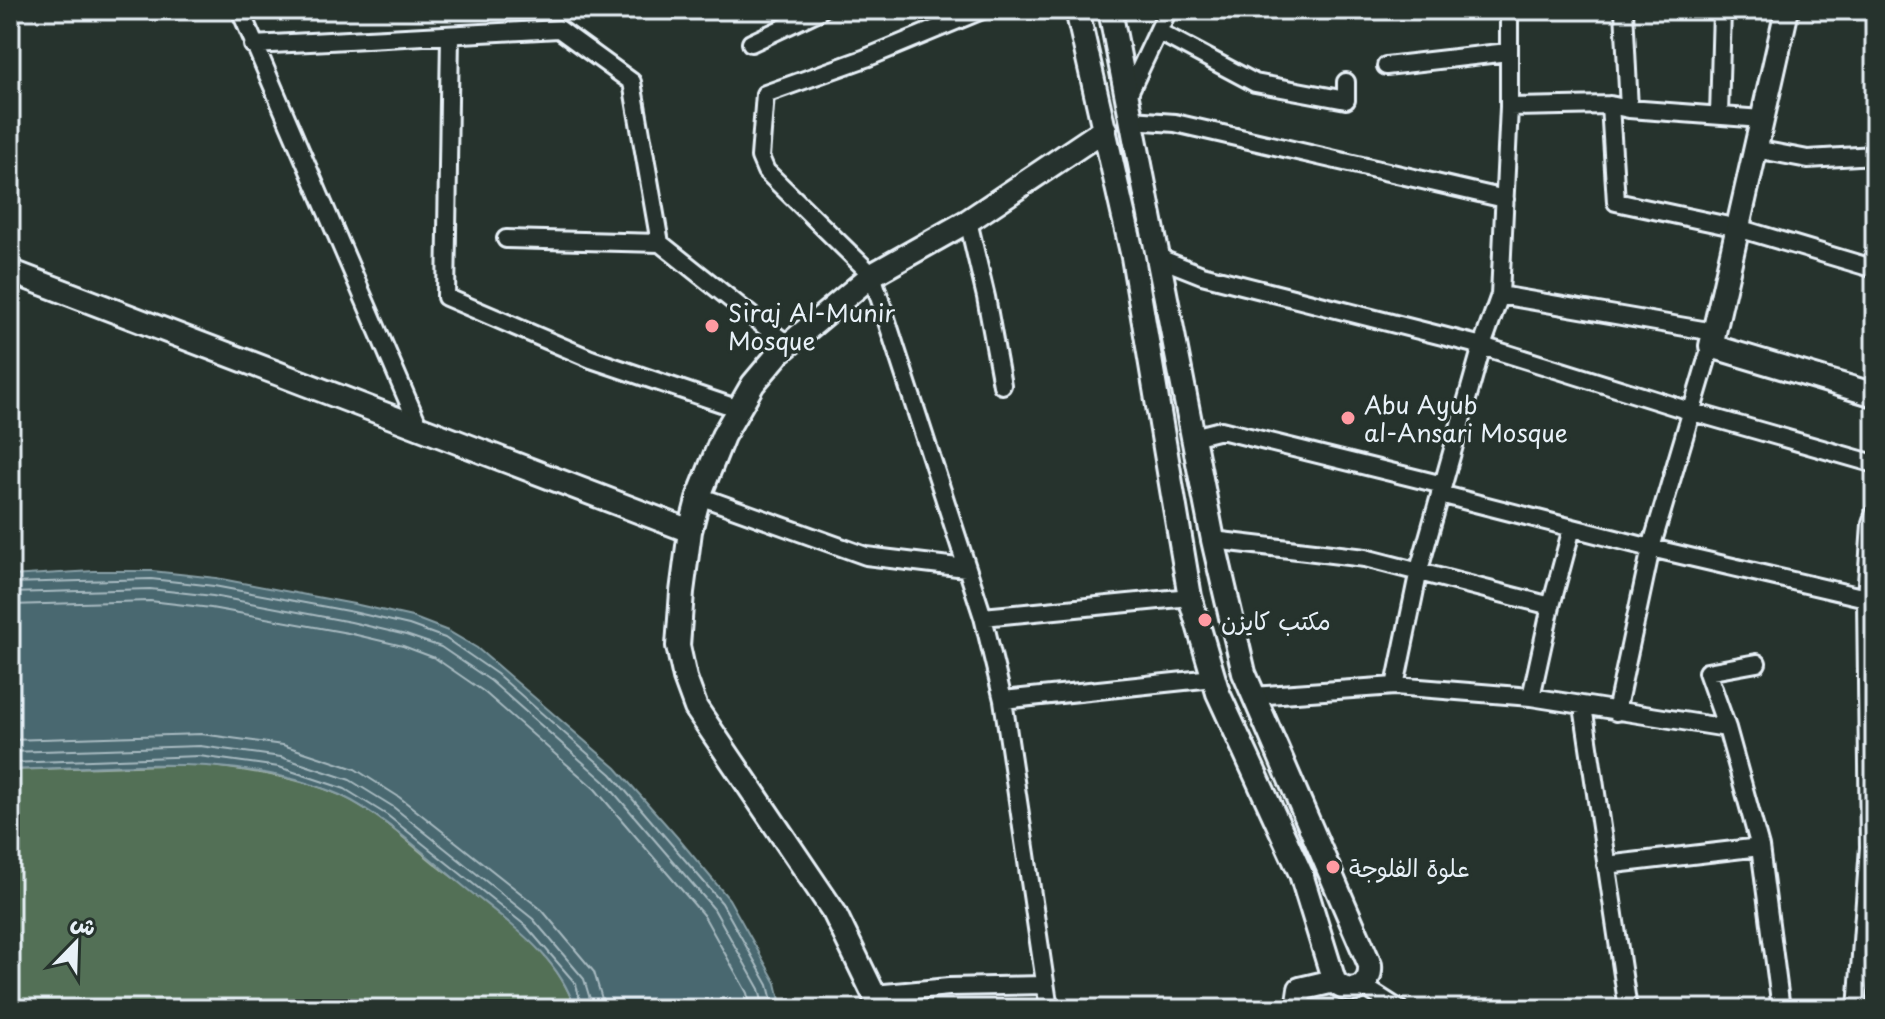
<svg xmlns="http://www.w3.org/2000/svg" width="1885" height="1019" font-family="'Playpen Sans','Playpen Sans Arabic',sans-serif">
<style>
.green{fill:#536f56;stroke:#9eb0a7;stroke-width:2}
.water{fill:#48686f;stroke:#889fa6;stroke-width:2}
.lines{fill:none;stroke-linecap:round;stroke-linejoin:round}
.shore{stroke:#a8bac1;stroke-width:2}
.street-casing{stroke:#e8f1f8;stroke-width:22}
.secondary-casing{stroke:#e8f1f8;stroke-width:28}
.street{stroke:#26332d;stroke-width:16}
.secondary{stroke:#26332d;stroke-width:22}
.poi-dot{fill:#ff9aa2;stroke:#26332d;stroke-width:3}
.labels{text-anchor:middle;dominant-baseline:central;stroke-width:7;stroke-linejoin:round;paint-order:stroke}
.poi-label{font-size:24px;fill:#e8f1f8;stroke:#26332d;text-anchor:start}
</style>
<rect width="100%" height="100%" fill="#26332d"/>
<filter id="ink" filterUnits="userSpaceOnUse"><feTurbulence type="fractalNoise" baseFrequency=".0125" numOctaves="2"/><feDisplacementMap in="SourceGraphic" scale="16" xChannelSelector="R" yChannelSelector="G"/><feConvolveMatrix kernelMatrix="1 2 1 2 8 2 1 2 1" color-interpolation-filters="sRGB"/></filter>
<g filter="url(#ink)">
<path class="green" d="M198,764C247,771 295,776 340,795C375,810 405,840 434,863C484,903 555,944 575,1009H10V770Z"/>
<path class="water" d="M94,571H152L216,578L354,604L412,617L448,631L477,648L616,768L677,837L729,899L776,983L782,1009H575C560,958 512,925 472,893C434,863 384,815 340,795C236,751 120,767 10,770V576Z"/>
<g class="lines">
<path class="shore" d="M10,583L151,579L214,586L353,612L409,625L445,638L497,674L611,774L722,903L768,985L774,1009
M10,593L150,589L213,596L351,622L406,635L441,647L491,681L604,781L714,909L759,989L764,1009
M10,605L150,601L211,608L348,633L403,646L435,658L483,691L595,789L704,916L747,993L751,1009
M10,740L201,734L283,745L355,769L399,797L542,910L594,972L605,1009
M10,752L200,746L281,757L350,780L392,806L533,919L584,979L593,1009
M10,763L199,756L279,767L345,789L387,815L526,926L576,984L582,1009"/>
<defs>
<path id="street" d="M240,10L420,429
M982,10L866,58L765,94L760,157L766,171L872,275L983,617L1003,700L1049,1009
M1624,10L1629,109
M1159,32L1255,83L1346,100V82
M450,35L446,297L591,359L739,409
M751,43L821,10
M253,45L559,29L632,82L660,243
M1386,66L1508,52
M1127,97L1168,10
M1610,105L1616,202L1738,228L1875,269
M1509,107L1610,105L1629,109L1762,119
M1719,115L1722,10
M1131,120L1175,123L1505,199
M1755,149L1808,159L1875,155
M968,221L986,297L1002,385
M506,239L660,243L788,345
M1159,258L1202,275L1482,346L1693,412L1875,464
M1500,295L1714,332
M1193,437L1221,430L1443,485
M1440,494L1651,548L1866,598
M699,496L866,556L966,568
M1213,540L1365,558L1551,606
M983,617L1190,597
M1757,663L1707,672L1727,728L1760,847L1781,1009
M1395,686L1419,570L1482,346L1500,295L1509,107V10
M1252,696L1395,686L1531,697L1727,728
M1531,697L1551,606L1572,528
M1003,700L1213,678
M1583,706L1628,1009
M1616,712L1651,548L1711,346
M1606,865L1760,847
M1363,986L1399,1009
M874,994L949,987L1045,985
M1857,1009L1869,847L1866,598L1871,524L1875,512"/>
<path id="secondary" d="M1077,10L1133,257L1190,597L1218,693L1301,874L1334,981C1350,998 1372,988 1370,965L1244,673L1213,540L1110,10
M1787,10L1711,346L1875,395
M10,271L690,531
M881,1009L834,912L696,708L685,678L678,646L682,592L690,531L699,496L723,436L753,384L780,352L872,275L968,221L1105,129
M1297,1009L1300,989L1334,981"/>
</defs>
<use href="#street" class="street-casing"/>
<use href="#secondary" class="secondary-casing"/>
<use href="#street" class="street"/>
<use href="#secondary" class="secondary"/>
</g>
</g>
<g class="poi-dot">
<circle cx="712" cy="326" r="8"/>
<circle cx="1348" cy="418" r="8"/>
<circle cx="1205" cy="620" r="8"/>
<circle cx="1333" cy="867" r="8"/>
</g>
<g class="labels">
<g class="poi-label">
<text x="728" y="312">Siraj Al-Munir<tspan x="728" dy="28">Mosque</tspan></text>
<text x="1364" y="404">Abu Ayub<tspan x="1364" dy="28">al-Ansari Mosque</tspan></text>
<text x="1221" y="620">مكتب كايزن</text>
<text x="1349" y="867">علوة الفلوجة</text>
</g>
</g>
<rect width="1885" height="1019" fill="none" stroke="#26332d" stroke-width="40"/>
<rect x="20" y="20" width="1845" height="979" fill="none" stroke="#e8f1f8" stroke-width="3" filter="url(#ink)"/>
<g transform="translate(76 943) rotate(23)" stroke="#26332d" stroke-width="6" paint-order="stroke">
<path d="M0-6L14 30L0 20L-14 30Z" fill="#e8f1f8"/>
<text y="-12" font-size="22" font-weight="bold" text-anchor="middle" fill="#e8f1f8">ش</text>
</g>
</svg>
